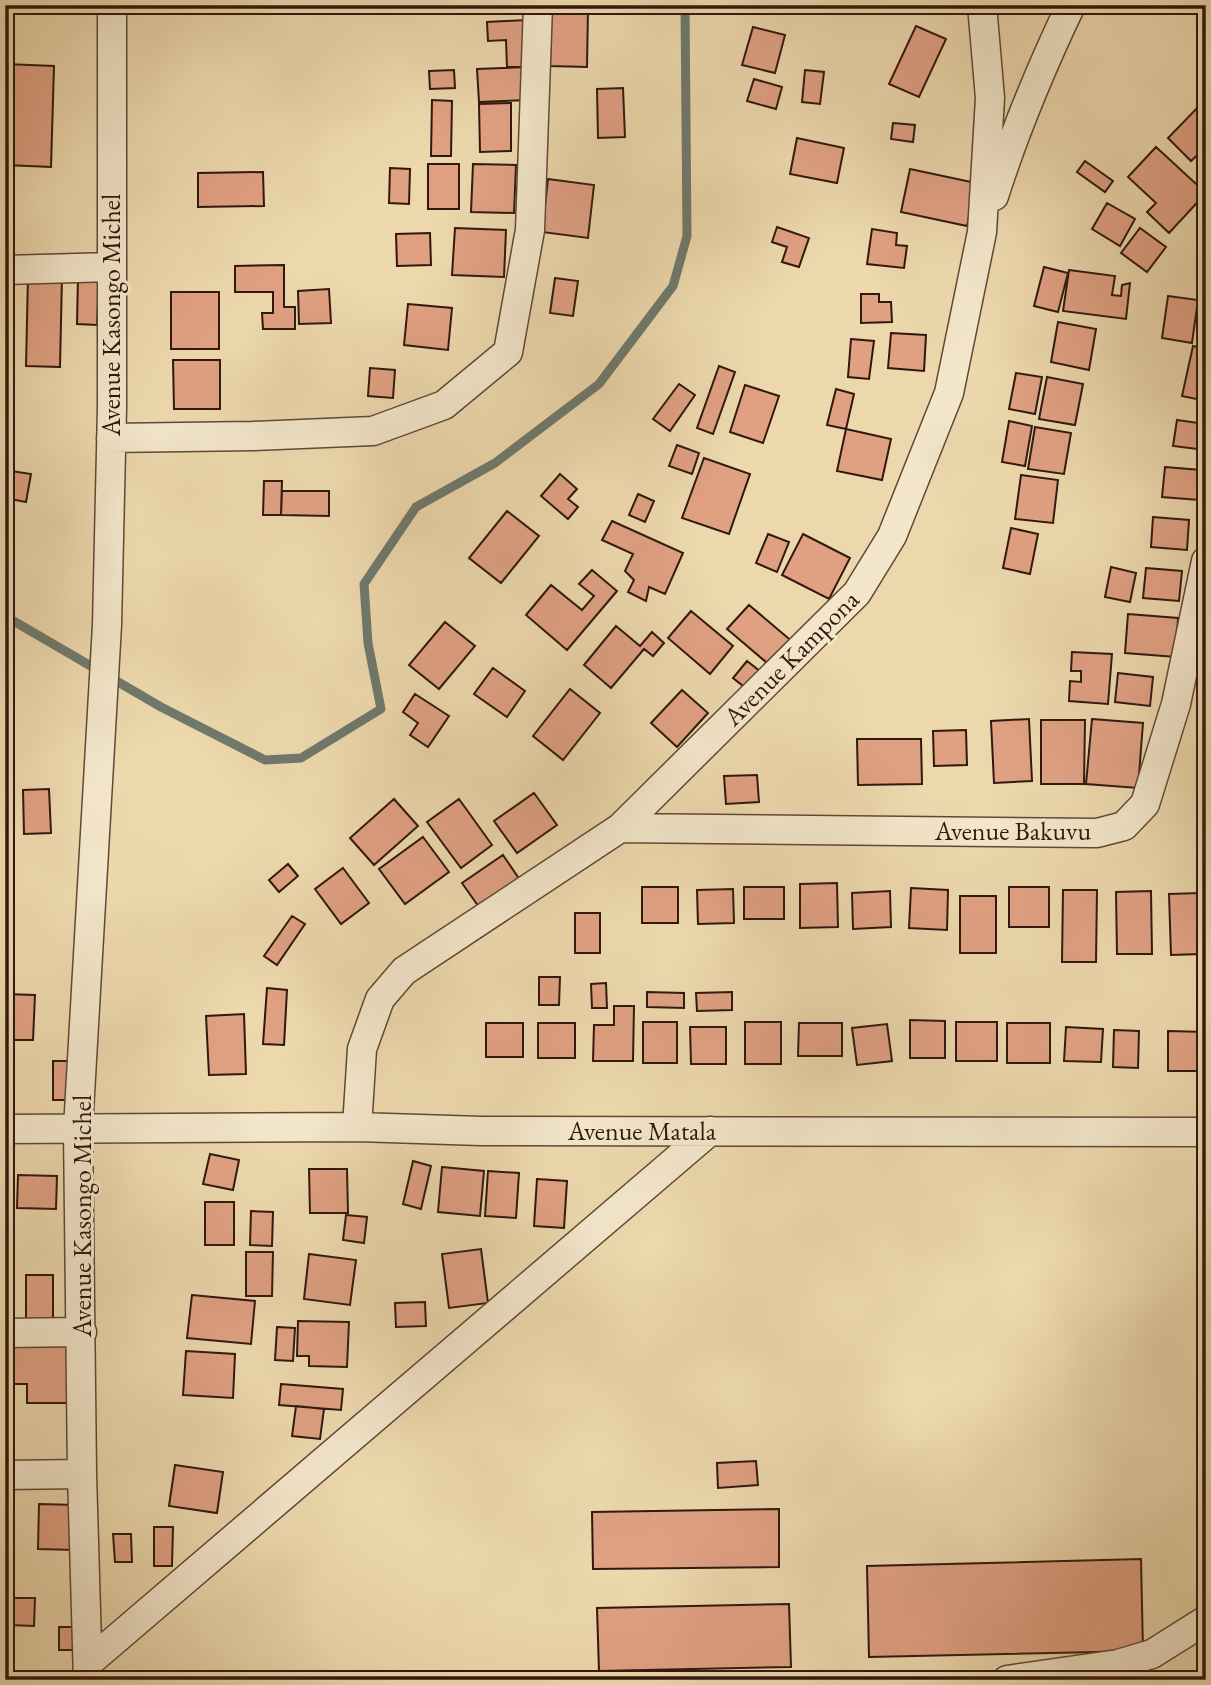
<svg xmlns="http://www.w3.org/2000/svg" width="1211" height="1685" font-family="'EB Garamond',serif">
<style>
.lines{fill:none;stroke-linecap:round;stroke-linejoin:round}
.stream{stroke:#6f796c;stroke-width:9}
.building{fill:#e0a183;stroke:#30180e;stroke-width:2}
.street-casing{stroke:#5f4836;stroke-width:31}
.street{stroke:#f3e6ca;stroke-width:28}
.labels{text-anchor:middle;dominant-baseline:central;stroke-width:6;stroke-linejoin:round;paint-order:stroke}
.street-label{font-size:26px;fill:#30180e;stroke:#f3e6ca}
</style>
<rect width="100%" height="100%" fill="#edd8ad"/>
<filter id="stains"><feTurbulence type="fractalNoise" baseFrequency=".00286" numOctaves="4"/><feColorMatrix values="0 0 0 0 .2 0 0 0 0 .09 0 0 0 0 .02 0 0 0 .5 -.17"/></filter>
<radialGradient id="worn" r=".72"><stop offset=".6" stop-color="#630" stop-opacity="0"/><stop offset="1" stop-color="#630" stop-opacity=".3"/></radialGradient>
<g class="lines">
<path class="stream" d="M5,616L161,707L265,760L301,758L381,709L368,643L364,584L416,507L495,463L599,384L673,286L687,236L685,5"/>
</g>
<path class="building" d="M551,8L588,9L587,67L550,66Z
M526,20L528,67H507L506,40L488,41L487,22Z
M916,26L946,39L919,97L889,84Z
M753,27L785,35L775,73L742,65Z
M5,64L54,66L51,167L5,165Z
M528,67L530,100L479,102L477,69Z
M454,70L455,88L430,89L429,71Z
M805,70L824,72L820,104L802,102Z
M754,79L782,87L776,109L747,101Z
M623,88L625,137L598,138L597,89Z
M432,100L452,101L451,156H431Z
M511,103V151L480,152L479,104Z
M1202,103L1206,106V147L1191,161L1168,138Z
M893,123L915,125L913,142L891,139Z
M797,138L844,148L837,183L790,174Z
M1156,147L1206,193L1169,233L1147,212L1156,203L1128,177Z
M1085,161L1113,181L1105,192L1077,172Z
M428,164H459V209H428Z
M473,164L516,165L514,213L471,212Z
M390,168L410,169L409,204L389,203Z
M910,169L976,183L967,226L901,212Z
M263,172L264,206L198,207V173Z
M548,179L594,185L588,238L542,232Z
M1107,203L1135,219L1120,246L1092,229Z
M777,227L809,238L799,267L782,262L787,247L772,242Z
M455,228L506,230L504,277L452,275Z
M1140,228L1166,247L1147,272L1121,253Z
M872,229L897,233L896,245L907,246L904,268L867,264Z
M430,233L431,265L397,266L396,234Z
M284,265V307H295V329H263L262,313H273V292H235V266Z
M1044,267L1068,273L1058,312L1034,306Z
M1069,270L1115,276L1112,295L1121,296L1122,285L1130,283L1126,319L1063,311Z
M28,275L62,276L60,367L26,366Z
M78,276L99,277L97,325L77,324Z
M555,278L578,281L573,316L550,313Z
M329,289L331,323L299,324L298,291Z
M171,292H219V349H171Z
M861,294H879V302H891L892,322L861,323Z
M1168,296L1198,300L1192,343L1162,338Z
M408,304L452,308L448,350L404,345Z
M1203,316L1206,317V345L1198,344Z
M1058,322L1096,329L1089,370L1051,362Z
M891,333L926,335L924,371L888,368Z
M851,339L874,341L869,379L848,377Z
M1193,346L1206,349V401L1182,396Z
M173,360H220V409H174Z
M719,366L735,372L713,434L697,428Z
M370,368L395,370L393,398L368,396Z
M1016,373L1042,377L1035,414L1009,409Z
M1047,377L1083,384L1075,425L1039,419Z
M679,384L695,395L670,431L653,419Z
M745,385L779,396L763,443L730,432Z
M836,389L854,394L846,429L827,425Z
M1177,420L1206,424V450L1173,446Z
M1009,421L1032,426L1025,466L1002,462Z
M1035,427L1071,433L1064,474L1028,469Z
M846,429L891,439L882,480L837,471Z
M677,445L699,453L692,474L669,466Z
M704,458L750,474L729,534L682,518Z
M1165,467L1201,470L1199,500L1162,497Z
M5,470L31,474L26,502L5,498Z
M560,474L577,489L568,499L578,507L568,519L541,496Z
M1021,475L1058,480L1053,523L1015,519Z
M264,481H282L281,515H263Z
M282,491H329V516L281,515Z
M638,494L654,501L645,522L629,515Z
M507,511L539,536L501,583L469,558Z
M1153,517L1189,520L1187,550L1151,547Z
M612,521L683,553L665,594L649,587L646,601L628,592L634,580L625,571L633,554L602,540Z
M1011,528L1038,534L1030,574L1003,568Z
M768,534L789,542L777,572L756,563Z
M803,534L850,558L829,599L782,575Z
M1111,567L1136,573L1130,602L1105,597Z
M1146,568L1182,571L1179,601L1143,598Z
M592,570L617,591L567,650L526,615L551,585L582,610L594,596L579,584Z
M749,605L794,643L773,668L727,629Z
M691,611L733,646L710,674L668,638Z
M1128,614L1178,618L1176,657L1125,653Z
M445,622L475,646L439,689L409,665Z
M616,626L640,646L652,632L664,643L653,656L644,649L611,688L584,665Z
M1072,652L1112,654L1108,704L1069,701L1070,681L1081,682V671H1071Z
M747,661L761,672L747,689L733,678Z
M493,668L525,691L507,717L474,694Z
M1118,673L1153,677L1150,706L1115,702Z
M570,689L600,713L563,760L533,736Z
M682,690L708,713L677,747L651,723Z
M415,694L449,716L428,747L410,735L418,723L403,712Z
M1029,719L1032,781L994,783L991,721Z
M1092,719L1143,723L1138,788L1086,784Z
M1041,720H1085L1084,784H1041Z
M966,730L967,765L934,766L933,731Z
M857,739H921L922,784L858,785Z
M5,750H12V781H5Z
M757,775L759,802L726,804L724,776Z
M49,789L51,833L24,834L23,790Z
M534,793L557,825L517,853L494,821Z
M394,799L418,826L374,865L350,838Z
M459,799L492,845L461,868L427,822Z
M423,837L449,872L405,904L379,869Z
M503,855L522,883L481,910L462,883Z
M288,864L298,876L279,892L269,880Z
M343,868L369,903L341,924L315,889Z
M837,883L838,927L800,928V884Z
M642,887H678V923H642Z
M744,887H784V919H744Z
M1009,887H1049V927H1009Z
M911,888L948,890L947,930L909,928Z
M733,889L734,923L698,924L697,890Z
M1063,890H1097L1096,962H1062Z
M890,891L891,927L853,929L852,893Z
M1151,891L1152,954H1117L1116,892Z
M1200,893L1202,954L1171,955L1169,894Z
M960,896H996V953H960Z
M575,913H600V953H575Z
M292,916L305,924L277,965L264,956Z
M5,929H11V984H5Z
M539,977H560L559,1005H539Z
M606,983L607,1008H592L591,984Z
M267,988L287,990L284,1045L263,1044Z
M647,992L684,993V1008L647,1007Z
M732,992V1010L697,1011L696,993Z
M5,994L35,995L33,1040H5Z
M614,1006H634L633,1061H593L594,1025H614Z
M244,1014L246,1074L209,1075L206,1016Z
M910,1020L945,1021V1058H910Z
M643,1022H677V1063H643Z
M745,1022H781V1064H745Z
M956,1022H997V1061H956Z
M486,1023H523V1057H486Z
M538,1023H575V1058H538Z
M799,1023H842V1056H798Z
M1007,1023H1050V1063H1007Z
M887,1024L892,1061L857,1065L852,1028Z
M690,1027H726V1064H691Z
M1066,1027L1103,1029L1101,1062L1064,1061Z
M1114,1030L1139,1031L1138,1068L1113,1067Z
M1168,1031L1206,1032L1205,1071H1168Z
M53,1061H74V1100H53Z
M210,1154L239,1160L233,1190L203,1184Z
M413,1161L431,1166L421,1209L403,1204Z
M442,1167L484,1171L480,1216L438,1212Z
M309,1169H347L348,1213H310Z
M488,1171L519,1173L516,1218L485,1216Z
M18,1175L57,1176L56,1209L17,1208Z
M537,1179L567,1181L564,1228L534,1226Z
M205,1202H234V1245H205Z
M251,1211L273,1212L272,1246L250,1245Z
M346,1215L367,1217L364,1243L343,1240Z
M481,1249L488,1303L449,1308L442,1254Z
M246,1252H273L272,1296H246Z
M309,1254L356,1260L350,1305L304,1299Z
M26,1275H53V1322H26Z
M5,1288H10V1319H5Z
M192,1295L255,1301L251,1344L187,1338Z
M425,1302L426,1326L396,1327L395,1303Z
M298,1321L349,1322L347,1367L309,1366V1356H297Z
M277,1327L295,1328L293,1361L275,1360Z
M76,1343V1403H27V1384H5V1344Z
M186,1351L235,1354L233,1398L183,1395Z
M281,1384L343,1389L341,1410L279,1405Z
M296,1406L324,1409L320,1439L292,1436Z
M756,1461L758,1485L718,1488L717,1463Z
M175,1465L223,1472L217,1513L169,1506Z
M39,1504L76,1505L75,1550L38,1549Z
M779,1509V1567L593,1569L592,1512Z
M154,1527H173L172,1566H154Z
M113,1534H131L132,1562H115Z
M1141,1559L1143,1651L869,1657L867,1566Z
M10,1598H35L34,1626L10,1625Z
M789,1604L791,1667L599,1671L597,1608Z
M59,1627H74V1650H59Z
M27,1675H48V1680H27Z
M364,1675V1680H270Z"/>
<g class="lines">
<defs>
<path id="street" d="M994,196C1015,130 1041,68 1071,5
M5,270L112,267
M111,438L253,436L373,431L444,405L508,352L530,230L538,5
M620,828L1097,833L1124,826L1145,804L1176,704L1206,561
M357,1127L362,1049L380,999L404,971L620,828L857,593L892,536L949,393L982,232L990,98L982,5
M5,1129L357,1127L481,1131L1206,1132
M5,1333L82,1332
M5,1475L82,1474
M88,1663L710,1131
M88,1680L82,1474L78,1129L107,625L112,407V5
M1007,1680L1118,1664L1152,1654L1206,1620"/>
</defs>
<use href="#street" class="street-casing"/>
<use href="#street" class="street"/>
</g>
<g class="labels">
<g class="street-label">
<text transform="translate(111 315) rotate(-90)">Avenue Kasongo Michel</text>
<text transform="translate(791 658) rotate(-45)">Avenue Kampona</text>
<text x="1013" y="831">Avenue Bakuvu</text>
<text x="642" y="1131">Avenue Matala</text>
<text transform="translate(82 1216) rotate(-90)">Avenue Kasongo Michel</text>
</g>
</g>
<rect width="1211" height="1685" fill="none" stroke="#edd8ad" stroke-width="28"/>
<rect x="7" y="7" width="1197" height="1671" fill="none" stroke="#30180e" stroke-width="3.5"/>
<rect x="14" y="14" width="1183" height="1657" fill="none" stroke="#30180e" stroke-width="2"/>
<rect width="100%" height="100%" filter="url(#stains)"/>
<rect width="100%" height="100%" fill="url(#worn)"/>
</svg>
